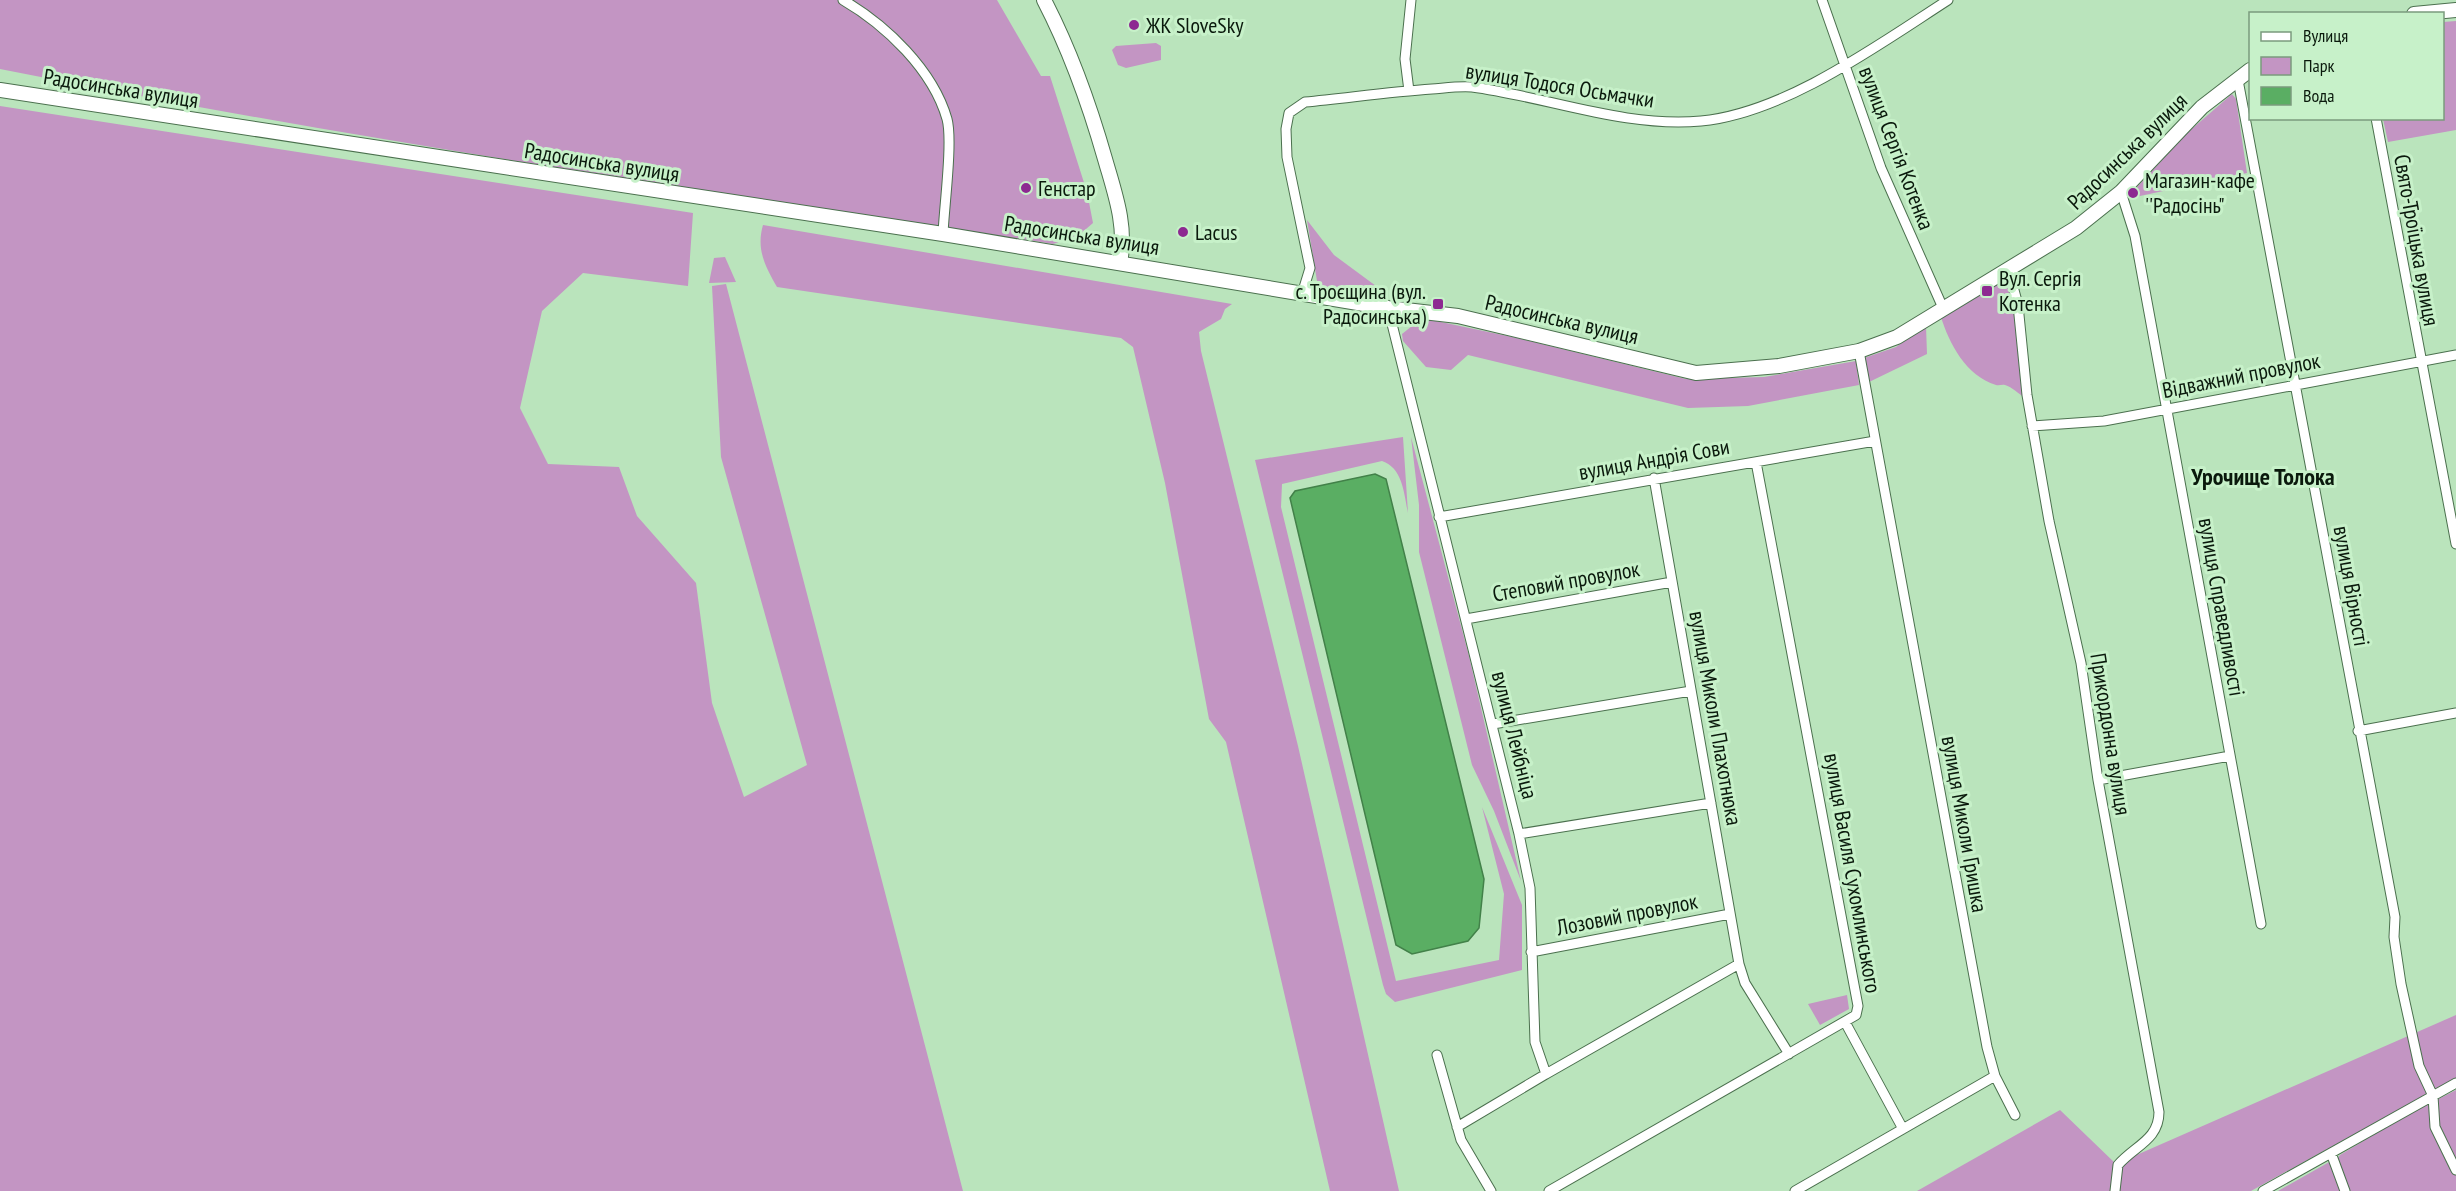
<svg xmlns="http://www.w3.org/2000/svg" width="2456" height="1191" font-family="'PT Sans Narrow',sans-serif">
<style>
.green{fill:#c395c3}
.water{fill:#5aae63;stroke:#428149;stroke-width:1.5}
.lines{fill:none;stroke-linecap:round;stroke-linejoin:round}
.street-casing{stroke:#4b704e;stroke-width:11}
.secondary-casing{stroke:#4b704e;stroke-width:16}
.street{stroke:#fff;stroke-width:9}
.secondary{stroke:#fff;stroke-width:14}
.poi-dot{fill:#8d2991;stroke:#c7f1c9;stroke-width:2}
.labels{text-anchor:middle;dominant-baseline:central;stroke-width:6;stroke-linejoin:round;paint-order:stroke}
.poi-label{font-size:22px;fill:#0a190c;stroke:#c7f1c9;text-anchor:start}
.street-label{font-size:22px;fill:#0a190c;stroke:#c7f1c9}
.neighbourhood-label{font-size:24px;font-weight:bold;fill:#0a190c;stroke:#c7f1c9}
</style>
<rect width="100%" height="100%" fill="#bae4bc"/>
<path class="green" d="M0,0H997L1041,76H1050L1087,192L1093,223L1079,235L1053,244C701,190 349,139 0,69Z
M2456,21V130L2388,142L2383,119L2442,118L2443,22Z
M1156,43L1161,46V60L1126,68L1118,65L1112,50L1116,46Z
M2232,94L2236,99L2247,173L2126,199L2186,134Z
M0,106L693,213L688,286L583,273L542,311L520,408L548,464L619,467L637,516L696,583L712,703L744,797L807,765L721,457L712,286L726,284L963,1191H0Z
M1307,220L1334,255L1376,286V295L1371,299L1325,291L1318,287Z
M763,225L1232,304L1225,309L1221,319L1199,332L1201,351L1298,746L1399,1191H1330L1226,742L1209,719L1165,483L1133,347L1121,338L777,287C765,266 756,249 763,225Z
M725,257L736,282L709,283L714,258Z
M1999,281L2009,283L2013,291L2025,398C2019,394 2012,387 2005,385C2002,384 1999,386 1996,385C1966,376 1949,343 1941,317Z
M1422,318L1517,338L1686,379L1764,377L1856,361L1859,385L1748,406L1688,408L1468,355L1451,370L1426,367L1403,341L1402,334Z
M1926,326L1927,354L1869,382L1864,358L1896,347Z
M1403,437L1408,513C1404,494 1403,468 1382,461L1282,484L1281,507L1396,981L1499,960L1504,894L1482,807L1522,905V970L1395,1002L1386,994L1383,985L1255,460Z
M1411,437L1469,656L1521,881L1494,811L1472,765L1419,552V505Z
M1847,995L1849,1009L1820,1025L1808,1004Z
M2456,1015V1078L2251,1191H1917L2060,1110L2116,1164Z
M2456,1090V1191H2347L2337,1159L2340,1155L2400,1119Z
M2331,1161L2341,1191H2278Z"/>
<path class="water" d="M1375,474L1386,479L1484,879L1479,928L1468,941L1412,954L1396,945L1290,498L1295,491Z"/>
<g class="lines">
<defs>
<path id="street" d="M843,0C886,25 933,70 947,119C953,141 944,208 943,234
M1822,0L1881,168L1943,308
M2238,80L2395,917L2394,937L2401,984L2419,1066L2433,1096L2435,1127L2456,1170
M1409,91L1405,59L1411,0
M2376,118L2456,544
M2121,192L2135,236L2261,924
M2008,268L2018,305L2027,395L2049,521L2081,663L2098,780L2159,1112C2159,1140 2134,1146 2118,1165L2115,1191
M1302,294L1310,268L1287,157L1286,129L1289,113L1305,102C1347,98 1389,92 1432,89C1445,88 1459,86 1472,87C1548,97 1624,128 1701,121C1785,113 1878,45 1948,0
M1388,308L1519,834L1530,888L1535,1042L1546,1074L1457,1127
M2032,426L2104,421L2456,355
M1439,517L1875,441
M1466,619L1672,582
M1493,724L1691,691
M2358,731L2456,713
M2098,780L2230,756
M1519,834L1711,803
M1531,952L1730,914
M1739,964L1745,983L1789,1054
M1845,1022L1903,1129
M1437,1055L1461,1140L1491,1191
M1546,1074L1739,964L1654,478
M1995,1076L2015,1115
M2331,1153L2345,1191
M1549,1191L1856,1015L1858,1006L1756,462
M1795,1191L1995,1076L1987,1047L1859,351
M2263,1191L2456,1083"/>
<path id="secondary" d="M1044,0C1071,52 1089,103 1105,159C1115,194 1127,226 1120,263
M2414,14L2456,10
M0,90L943,234L1388,308L1458,316L1696,373L1779,366L1859,351L1897,337L2076,228L2121,192L2202,107L2250,70"/>
</defs>
<use href="#street" class="street-casing"/>
<use href="#secondary" class="secondary-casing"/>
<use href="#street" class="street"/>
<use href="#secondary" class="secondary"/>
</g>
<g class="poi-dot">
<circle cx="1134" cy="25" r="6"/>
<circle cx="1026" cy="188" r="6"/>
<circle cx="2133" cy="193" r="6"/>
<circle cx="1183" cy="232" r="6"/>
<rect x="1981" y="285" width="12" height="12" rx="3"/>
<rect x="1432" y="298" width="12" height="12" rx="3"/>
</g>
<g class="labels">
<g class="poi-label">
<text x="1146" y="25">ЖК SloveSky</text>
<text x="2145" y="180">Магазин-кафе<tspan x="2145" dy="25">''Радосінь"</tspan></text>
<text x="1038" y="188">Генстар</text>
<text x="1195" y="232">Lacus</text>
<text x="1999" y="278">Вул. Сергія<tspan x="1999" dy="25">Котенка</tspan></text>
<text x="1426" y="291" text-anchor="end">с. Троєщина (вул.<tspan x="1426" dy="25">Радосинська)</tspan></text>
</g>
<g class="street-label">
<text transform="translate(1560 85) rotate(9)">вулиця Тодося Осьмачки</text>
<text transform="translate(121 88) rotate(9)">Радосинська вулиця</text>
<text transform="translate(1897 148) rotate(69)">вулиця Сергія Котенка</text>
<text transform="translate(2127 151) rotate(-44)">Радосинська вулиця</text>
<text transform="translate(602 162) rotate(9)">Радосинська вулиця</text>
<text transform="translate(1082 235) rotate(9)">Радосинська вулиця</text>
<text transform="translate(2417 240) rotate(80)">Свято-Троїцька вулиця</text>
<text transform="translate(1562 319) rotate(13)">Радосинська вулиця</text>
<text transform="translate(2241 375) rotate(-11)">Відважний провулок</text>
<text transform="translate(1654 459) rotate(-10)">вулиця Андрія Сови</text>
<text transform="translate(1566 581) rotate(-10)">Степовий провулок</text>
<text transform="translate(2352 586) rotate(80)">вулиця Вірності</text>
<text transform="translate(2222 607) rotate(80)">вулиця Справедливості</text>
<text transform="translate(1716 718) rotate(80)">вулиця Миколи Плахотнюка</text>
<text transform="translate(2111 734) rotate(81)">Прикордонна вулиця</text>
<text transform="translate(1515 735) rotate(76)">вулиця Лейбніца</text>
<text transform="translate(1965 824) rotate(80)">вулиця Миколи Гришка</text>
<text transform="translate(1853 873) rotate(80)">вулиця Василя Сухомлинського</text>
<text transform="translate(1627 914) rotate(-11)">Лозовий провулок</text>
</g>
<g class="neighbourhood-label">
<text x="2263" y="476">Урочище Толока</text>
</g>
</g>
<rect x="2249" y="12" width="195" height="108" fill="#c7f1c9" stroke="#7b9b7d" stroke-width="1.5"/>
<rect x="2261" y="32" width="30" height="9" fill="#ffffff" stroke="#7b9b7d" stroke-width="1.5"/>
<text x="2303" y="42" font-size="18" fill="#0a190c">Вулиця</text>
<rect x="2261" y="57" width="30" height="18" fill="#c395c3" stroke="#7b9b7d" stroke-width="1.5"/>
<text x="2303" y="72" font-size="18" fill="#0a190c">Парк</text>
<rect x="2261" y="87" width="30" height="18" fill="#5aae63" stroke="#7b9b7d" stroke-width="1.5"/>
<text x="2303" y="102" font-size="18" fill="#0a190c">Вода</text>
</svg>
